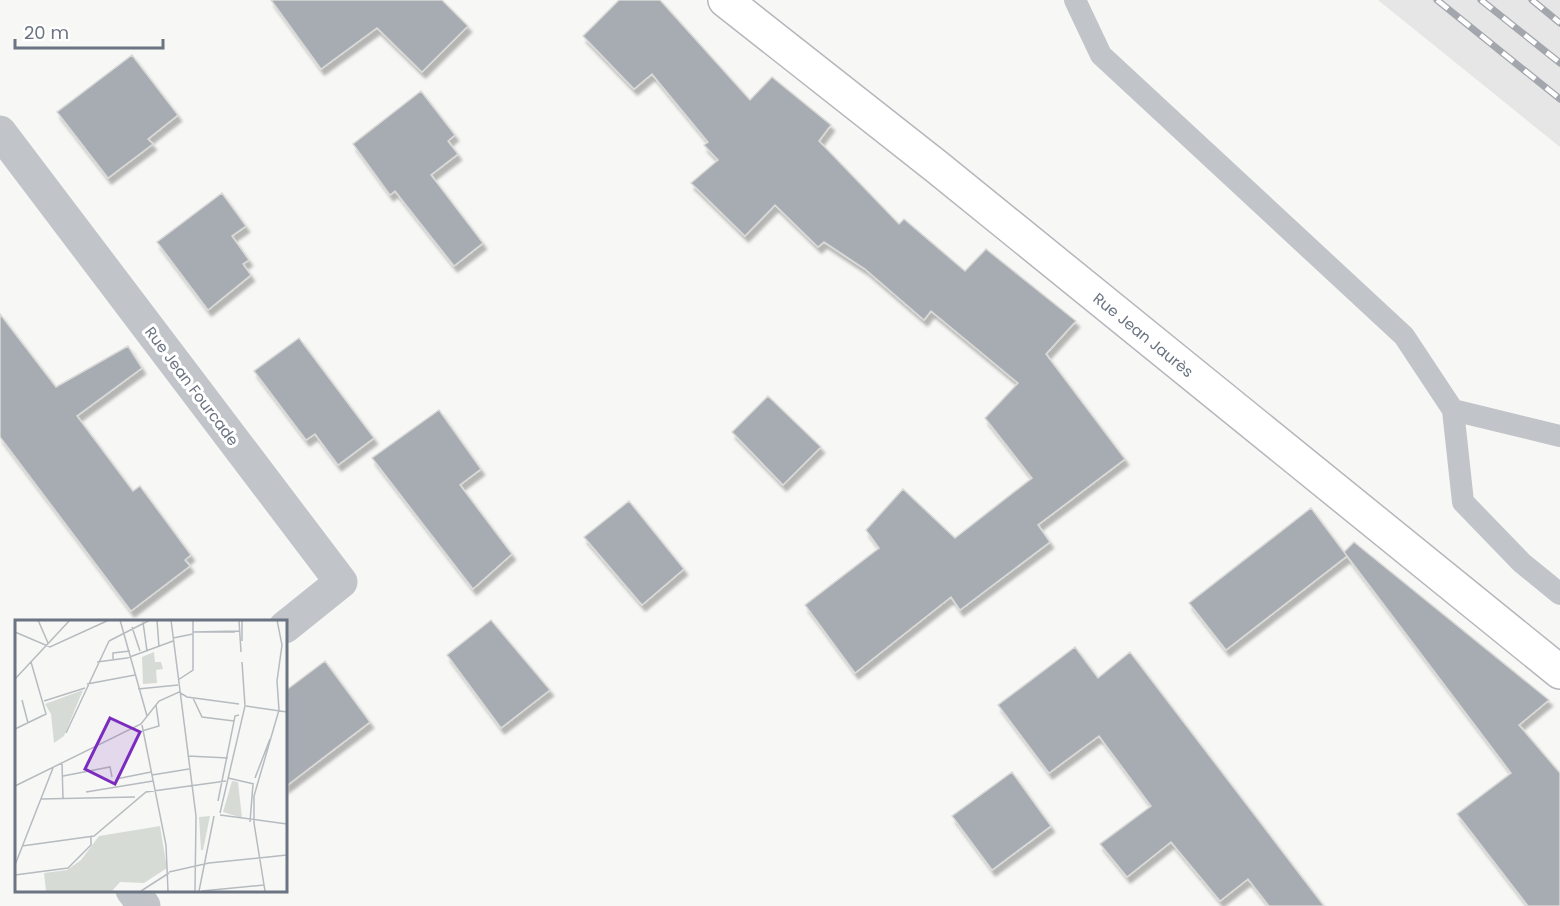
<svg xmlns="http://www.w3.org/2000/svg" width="1560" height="906" font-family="Poppins,sans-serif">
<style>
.built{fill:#e5e6e5}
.building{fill:#a7acb3;stroke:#d9d9d7;stroke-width:1.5;filter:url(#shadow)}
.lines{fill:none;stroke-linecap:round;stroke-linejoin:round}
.secondary-casing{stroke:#b4b7bc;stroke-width:36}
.lane{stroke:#c1c4c8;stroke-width:22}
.street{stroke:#c1c4c8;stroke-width:33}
.secondary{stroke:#fff;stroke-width:33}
.rail-casing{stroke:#a3a7ad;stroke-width:7}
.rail{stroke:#fff;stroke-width:4.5;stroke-dasharray:14;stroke-linecap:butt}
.labels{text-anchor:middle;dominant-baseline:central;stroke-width:6;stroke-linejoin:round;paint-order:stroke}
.street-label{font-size:15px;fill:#6a7482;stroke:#fff}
.inset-road{fill:none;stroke:#b6bbc0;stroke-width:1.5}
.view{fill:#7b2cbf;fill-opacity:0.15;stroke:#7b2cbf;stroke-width:3}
.inset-edge{fill:none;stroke:#6a7482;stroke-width:3}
</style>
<defs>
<filter id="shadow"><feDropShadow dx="3.5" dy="6" stdDeviation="1.5" flood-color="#0004"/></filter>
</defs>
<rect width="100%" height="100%" fill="#f7f7f5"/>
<path class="built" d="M1378,0H1560V147Z"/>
<path class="building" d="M271,0H442L468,26L422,72L377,28L321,69Z
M619,0H660L750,100L772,77L831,125L819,141L899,224L904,219L965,271L986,249L1076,321L1046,354L1125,459L1038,525L1050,542L960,610L951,597L855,673L805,605L879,548L866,530L903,489L955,538L1032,478L985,418L1018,383L931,311L924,320L865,269L824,242L818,247L775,205L745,236L691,183L718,160L704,145L708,142L652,74L634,89L583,36Z
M132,55L178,115L148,139L153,144L108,178L57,112Z
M421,91L455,135L448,141L458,154L431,175L483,243L454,266L395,191L390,195L353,144Z
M222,193L246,226L232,236L249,260L243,264L251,275L208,310L157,242Z
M0,314L56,387L128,346L142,368L77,416L133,491L140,486L191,555L185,560L190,566L131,611L0,437Z
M299,338L374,438L338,465L315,434L306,440L254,371Z
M768,396L821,447L783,485L732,432Z
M439,410L481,469L460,485L512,554L473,589L372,458Z
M629,501L684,569L642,605L584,537Z
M1311,508L1347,556L1226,650L1189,603Z
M1354,542L1549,700L1519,725L1560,773V906H1528L1457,814L1511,773L1344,552Z
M491,620L550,690L501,728L447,655Z
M1075,647L1098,678L1130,652L1324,906H1269L1248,879L1220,901L1171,842L1127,877L1100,844L1151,806L1099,736L1049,773L998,705Z
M325,661L370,722L285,787V691Z
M1012,772L1051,826L992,870L952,816Z"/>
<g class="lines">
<defs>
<g id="secondary">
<path id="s1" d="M725,0L937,167L1560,672"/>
</g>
</defs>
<use href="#secondary" class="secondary-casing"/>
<path class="lane" d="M1075,0L1101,55L1404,336L1453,410L1463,502L1522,563L1560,594
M1453,410L1560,436"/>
<path class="street" d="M0,132L341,582L285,627
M132,890L144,906"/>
<use href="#secondary" class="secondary"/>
<defs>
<path id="rail" d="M1437,0L1560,99
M1481,0L1560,63
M1532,0L1560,23"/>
</defs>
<use href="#rail" class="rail-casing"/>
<use href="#rail" class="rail"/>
</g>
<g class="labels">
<g class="street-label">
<text stroke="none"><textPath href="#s1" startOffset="536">Rue Jean Jaurès</textPath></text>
<text transform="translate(192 386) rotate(53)">Rue Jean Fourcade</text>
</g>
</g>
<g transform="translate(15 620)">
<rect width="272" height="272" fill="#f7f7f5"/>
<path d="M139,32L140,42H146L148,49L141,50L142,63L128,64L127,37ZM68,70L49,116L39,123L36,94L30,84ZM217,161L223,162L227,198L208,192ZM195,196L188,230H186L184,197ZM145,206L152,248L129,263L105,262L97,271H31L29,253L52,250L66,240L84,216Z" fill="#d6dcd5"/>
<path class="inset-road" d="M23,0L33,23M105,0L132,96M142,0L144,27M156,0L181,196L180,271M224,0L226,32M227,0V21M128,2L132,31M117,7L125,31M0,12L35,27L94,0M178,12L224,11M194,12H220M158,18L178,14M94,21L135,0M98,39V33L115,31M82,42L112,38L158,21M0,59L55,0M163,60L178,50V0M72,64L120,55M123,69L163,65M178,78L187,97L219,101M7,80L13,103M29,81L70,68M231,86L272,92M127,105L151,225L153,271M0,109L31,94L16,42M127,111L144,106L141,85M51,113L94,21M173,136L213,138M47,142L48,179M137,155L174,149M48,156L95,147L97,157M213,158L239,164M240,158L255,119M101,159L136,152M0,166L126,104L144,81L164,72L172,77L224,84M71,172L138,161M26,179L120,177M203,181L220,96L224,95M205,193L230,86L227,42M205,195L272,204M235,202L238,164M7,226L79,216L131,172L211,161M0,245L38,148M154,252L194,243L272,235M0,255L53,248L76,225V217M126,271L154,253M184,271L199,196M187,271L249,265M250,271L239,203V176L264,90L262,61L267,25L262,0"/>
<path class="view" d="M95,98L125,112L100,164L70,149Z"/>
<rect width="272" height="272" class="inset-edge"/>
</g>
<path d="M15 39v9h148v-9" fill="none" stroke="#6a7482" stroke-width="3"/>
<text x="24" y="39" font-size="18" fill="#6a7482" stroke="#ffffff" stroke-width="4.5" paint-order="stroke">20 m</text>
</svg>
